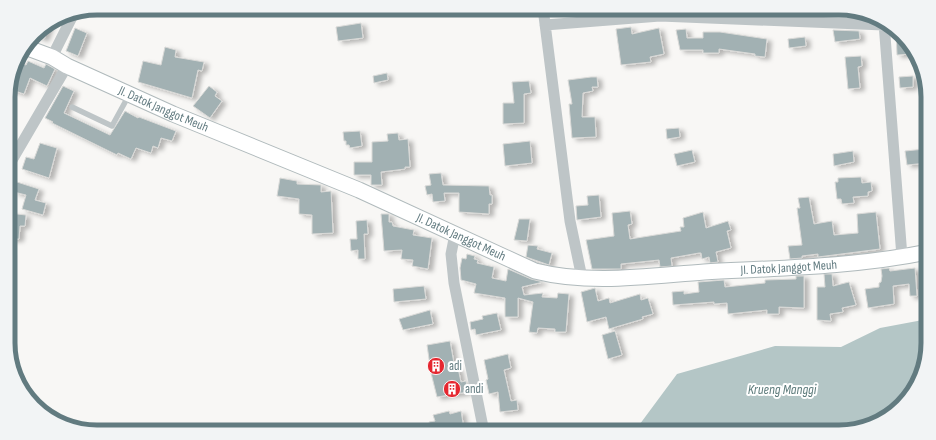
<svg xmlns="http://www.w3.org/2000/svg" width="936" height="440" font-family="'Sofia Sans Condensed',sans-serif">
<style>
.water{fill:#b4c6c6}
.building{fill:#a2b1b3;stroke:#d9d9d7;filter:url(#shadow)}
.lines{fill:none;stroke-linecap:round;stroke-linejoin:round}
.secondary-casing{stroke:#b0babc;stroke-width:17}
.lane{stroke:#bec5c7;stroke-width:5.5}
.street{stroke:#bec5c7;stroke-width:11}
.secondary{stroke:#fff;stroke-width:15}
.labels{text-anchor:middle;dominant-baseline:central;stroke-width:4;stroke-linejoin:round;paint-order:stroke}
.street-label{font-size:13px;fill:#627b80;stroke:#fff}
.poi-label{font-size:13px;fill:#627b80;stroke:#fff;text-anchor:start}
.water-label{font-size:14px;font-style:italic;fill:#5d7b7b;stroke:#fff}
.rim{fill:none;stroke:#627b80;stroke-width:5}
</style>
<defs>
<filter id="shadow"><feDropShadow dx="4.5" dy="2.5" stdDeviation="2" flood-color="#0004"/></filter>
</defs>
<rect width="100%" height="100%" fill="#f8f7f5"/>
<path class="water" d="M928,319V343L921,377L889,417L845,432H634L677,374L775,346L841,347L880,328Z"/>
<path class="building" d="M50,23L44,39L34,35L38,30Z
M361,23L363,38L338,41L336,27Z
M631,27L632,34L659,28L664,54L650,57L651,62L621,65L616,29Z
M75,28L87,33L78,56L66,51Z
M686,29L687,38H703V32H720L767,39L765,57L755,56V54L719,49V53H703V50H680L676,30Z
M833,30L859,31L860,39L835,42Z
M896,32L909,43L912,54L897,55Z
M805,37L806,46L789,48L788,39Z
M165,47L176,50L175,57L204,62L202,71L198,70L192,98L138,82L143,61L161,65Z
M861,56L862,66L858,67L860,88L848,89L845,57Z
M28,61L44,68L46,64L55,69L47,86L30,78L24,94L9,89L18,62L26,65Z
M387,73L388,80L374,83L373,76Z
M913,76V87L900,88L899,77Z
M591,77H597L598,87H592L593,91L583,93L582,117H595L596,137L572,138L569,104H572L568,80Z
M529,81L531,93L524,94V123L503,124V103H514L512,82Z
M63,86L74,91L64,113L110,135L125,111L138,118L139,117L176,131L172,141L161,138L158,148L153,146L151,153L136,148L131,159L118,153L117,155L52,123L53,122L45,118Z
M209,86L217,92L215,96L222,101L210,118L193,106Z
M679,128L680,137L667,139L666,129Z
M360,131L362,146L350,148L349,145H346V141H344L343,132Z
M398,133L399,140L408,139L410,167H405V169L381,172L382,185H371V175H354V162H372V142L388,141L387,134Z
M530,141L532,163L505,166L503,144Z
M40,143L57,148L49,178L22,169L26,157L34,159Z
M925,149L927,163L907,165L905,151Z
M692,150L695,162L677,166L674,154Z
M853,151L854,162L834,166L833,154Z
M441,173L443,185L489,186L490,195H492V204H489V214L459,212V193H444L445,201L433,202L432,194L427,195L425,186L431,185L429,174Z
M861,177L862,183L871,182L872,191L868,192V196L853,197L854,203L842,204L841,199H837L835,182H838V178Z
M280,178L297,181V184L321,185V192L331,191L333,233L312,234V215L299,214V199L277,196Z
M17,182L39,189L35,200L46,203L43,215L22,209L26,195L14,192Z
M599,195L601,217L577,220L576,206L588,205L587,196Z
M809,197L814,224L832,221L834,235L858,233L857,214L876,212L880,249L818,257V254L802,256V258L790,259L788,246L802,245L797,208H800L798,198Z
M630,211L632,224L628,225L630,239L681,231L680,227H684L683,218L703,212L706,228L728,221L731,230L727,231L731,248L716,252L718,262L710,263L709,257L702,259L701,253H699L671,258L672,266L660,267L659,260L621,264V269H592L586,240L614,236L612,213Z
M8,213L26,215L25,226H20L19,239H9Z
M381,214H389V222H392L393,226L414,230L413,235L432,238L428,269L412,266L413,260L401,259L402,250L384,251Z
M519,219H530L527,241L514,240Z
M367,220L368,234H364L365,259H358V250L351,251L350,239H357L356,221Z
M528,245L538,246L537,249L552,253L549,265L526,257Z
M467,254L475,256L474,259L478,260L477,263L494,267L492,278L506,281L508,269L531,279L543,282L522,287L524,295L543,293L542,297L557,298L558,293L569,294L566,332H555V329L538,328L537,333L529,332L533,302L518,298V317H505V298L474,293L476,284L461,280L460,268L462,258L466,259Z
M889,268L890,271L915,268L917,296H910L909,284L893,286L894,304L868,308L865,289L879,287V283L881,282L882,276L881,269Z
M824,274H832L833,286L849,282L856,305L842,308L843,312L830,314L831,321L817,320V287H825Z
M796,276H804V308L779,307V314H767V310L728,314L727,303L714,304V302L673,305L672,292L684,291V294L699,292L698,282L724,280L725,287L765,283V280L796,279Z
M424,286L426,299L394,302L393,289Z
M595,288L598,301L609,298L610,303L640,294L641,300L648,298L653,314L642,317L643,319L609,329L606,317L587,322L581,292Z
M430,310L433,324L403,330L399,319Z
M497,313L501,330L476,335L475,329L471,330L470,322L483,319L482,316Z
M615,331L622,355L608,359L602,335Z
M450,341L455,369L458,368L461,382L466,381L468,392L437,397L431,373L427,345Z
M508,354L511,368L504,370L511,401L517,400L518,410L500,412L498,392L489,394L486,380L488,379L484,360Z
M449,411L450,414L461,411L463,423L431,430L429,422L435,421L433,415Z"/>
<g class="lines">
<defs>
<g id="secondary">
<path id="s1" d="M25,47L52,57L67,66L173,114L359,190L535,271C590,285 649,276 704,272C779,268 854,267 928,252"/>
</g>
</defs>
<use href="#secondary" class="secondary-casing"/>
<path class="lane" d="M72,107L112,126L129,95"/>
<path class="street" d="M543,8L570,221L582,278
M884,23L902,257
M545,25L660,16L884,25
M52,57L74,13
M8,167L67,66
M455,234L451,254L454,283L484,432"/>
<use href="#secondary" class="secondary"/>
</g>
<defs>
<symbol id="building-disc" viewBox="-11 -11 22 22"><circle r="9.5" fill="#e52730" stroke="#fff"/><path d="M-4-6H4V6H1V3H-1V6H-4ZM-2.5-4.3h1.7v1.8h-1.7ZM.8-4.3h1.7v1.8H.8ZM-2.5-1h1.7V.8h-1.7ZM.8-1h1.7V.8H.8Z" fill="#fff"/></symbol>
</defs>
<g fill-rule="evenodd">
<use href="#building-disc" x="426" y="356" width="20" height="20"/>
<use href="#building-disc" x="442" y="379" width="20" height="20"/>
</g>
<g class="labels">
<g class="street-label">
<text stroke="none"><textPath href="#s1" startOffset="152">JI. Datok Janggot Meuh</textPath></text>
<text stroke="none"><textPath href="#s1" startOffset="476">JI. Datok Janggot Meuh</textPath></text>
<text stroke="none"><textPath href="#s1" startOffset="812">JI. Datok Janggot Meuh</textPath></text>
</g>
<g class="poi-label">
<text x="449" y="366">adi</text>
<text x="465" y="389">andi</text>
</g>
<g class="water-label">
<text x="782" y="389">Krueng Manggi</text>
</g>
</g>
<path d="M0 0H936V440H0ZM97 15H839A82 82 0 0 1 921 97V343A82 82 0 0 1 839 425H97A82 82 0 0 1 15 343V97A82 82 0 0 1 97 15Z" fill="#f2f4f5" fill-rule="evenodd"/>
<path class="rim" d="M97 15H839A82 82 0 0 1 921 97V343A82 82 0 0 1 839 425H97A82 82 0 0 1 15 343V97A82 82 0 0 1 97 15Z"/>
</svg>
